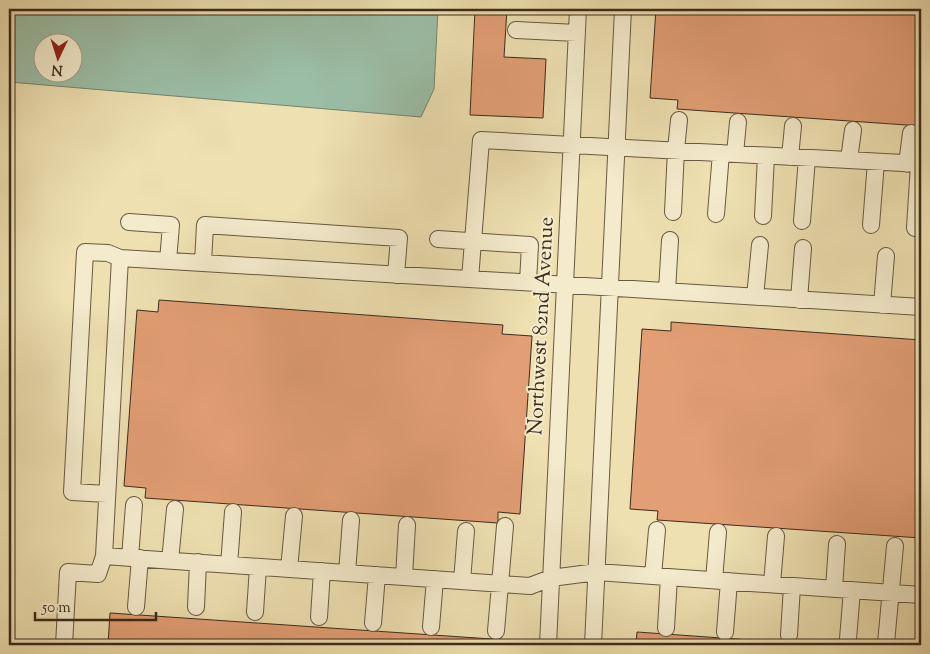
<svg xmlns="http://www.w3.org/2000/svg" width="930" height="654" font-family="'Sorts Mill Goudy',serif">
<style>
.water{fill:#9bbea7;stroke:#75846f;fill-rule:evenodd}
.building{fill:#e29e74;stroke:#3c2c1b}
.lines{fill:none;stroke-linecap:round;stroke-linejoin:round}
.minor-casing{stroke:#685940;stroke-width:18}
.minor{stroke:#f4ebcc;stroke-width:16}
.labels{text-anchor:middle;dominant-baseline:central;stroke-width:4;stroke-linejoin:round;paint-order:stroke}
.street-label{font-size:21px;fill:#3c2c1b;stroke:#f4ebcc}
</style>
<rect width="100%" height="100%" fill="#eee0b1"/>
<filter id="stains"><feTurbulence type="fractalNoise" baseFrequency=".004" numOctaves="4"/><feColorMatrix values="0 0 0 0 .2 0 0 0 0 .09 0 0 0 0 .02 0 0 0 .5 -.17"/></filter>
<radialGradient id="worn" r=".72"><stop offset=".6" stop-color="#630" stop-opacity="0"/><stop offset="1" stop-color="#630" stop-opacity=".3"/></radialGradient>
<path class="water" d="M9,9H438L434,89L421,117L9,82ZM42,42H72V72H42Z"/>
<path class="building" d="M475,9H507L504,57L546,59L543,118L470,115Z
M656,9H921V126L677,109L678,100L650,98Z
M159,300L503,325L502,334L532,336L520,514L498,512V523L145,498L146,488L124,486L137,310L158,312Z
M671,322L921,340V538L657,520L658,511L630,509L642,329L671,331Z
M110,613L521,641V645H108Z
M637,632L820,645H636Z"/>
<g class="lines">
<defs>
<path id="minor" d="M516,30L577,33
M735,154L738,122
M790,157L793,126
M849,160L853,130
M907,164L911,133
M673,212L676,150L679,120
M716,214L721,153
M763,216L766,156
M802,221L807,158
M129,222L171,225L168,261
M871,225L876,162
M915,228L919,164
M438,239L530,245L528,282
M203,263L205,225L399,238L396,275
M470,279L481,140L921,164
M667,291L670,240
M755,297L760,245
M799,300L803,248
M882,305L886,256
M921,307L553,284L120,258L104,556L530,586L551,578L597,572L921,595
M107,494L72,492L85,252L108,253L120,258
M130,558L134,505
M170,561L175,509
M229,565L233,512
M289,569L294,516
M347,573L351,520
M653,576L657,530
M404,577L407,525
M714,580L718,532
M462,581L466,531
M772,584L776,536
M834,589L837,544
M136,607L140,558
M196,607L198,562
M255,612L258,567
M319,617L322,571
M373,623L377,575
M431,627L435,579
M666,628L669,577
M496,631L505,526
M725,632L729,581
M789,635L792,586
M848,639L852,590
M886,643L895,546
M64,645L68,572L98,574L104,556
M548,645L578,9
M593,645L623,9"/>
</defs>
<use href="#minor" class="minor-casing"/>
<use href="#minor" class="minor"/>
</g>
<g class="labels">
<g class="street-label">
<text transform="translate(542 326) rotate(-87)">Northwest 82nd Avenue</text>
</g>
</g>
<rect width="930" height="654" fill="none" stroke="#eee0b1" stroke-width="30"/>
<rect x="10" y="10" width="910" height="634" fill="none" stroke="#3c2c1b" stroke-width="2.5"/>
<rect x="15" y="15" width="900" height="624" fill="none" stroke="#3c2c1b"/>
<g transform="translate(58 58) rotate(184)"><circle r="24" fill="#f4ebcc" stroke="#aa9f85"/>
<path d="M0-4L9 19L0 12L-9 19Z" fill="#8f2418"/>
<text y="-8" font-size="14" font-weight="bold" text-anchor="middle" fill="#3c2c1b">N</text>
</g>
<path d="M35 612v8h121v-8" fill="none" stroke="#3c2c1b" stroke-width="2.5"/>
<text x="42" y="612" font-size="15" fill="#3c2c1b" stroke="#f4ebcc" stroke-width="4" paint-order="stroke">50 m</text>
<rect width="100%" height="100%" filter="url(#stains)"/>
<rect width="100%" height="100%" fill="url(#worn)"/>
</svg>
